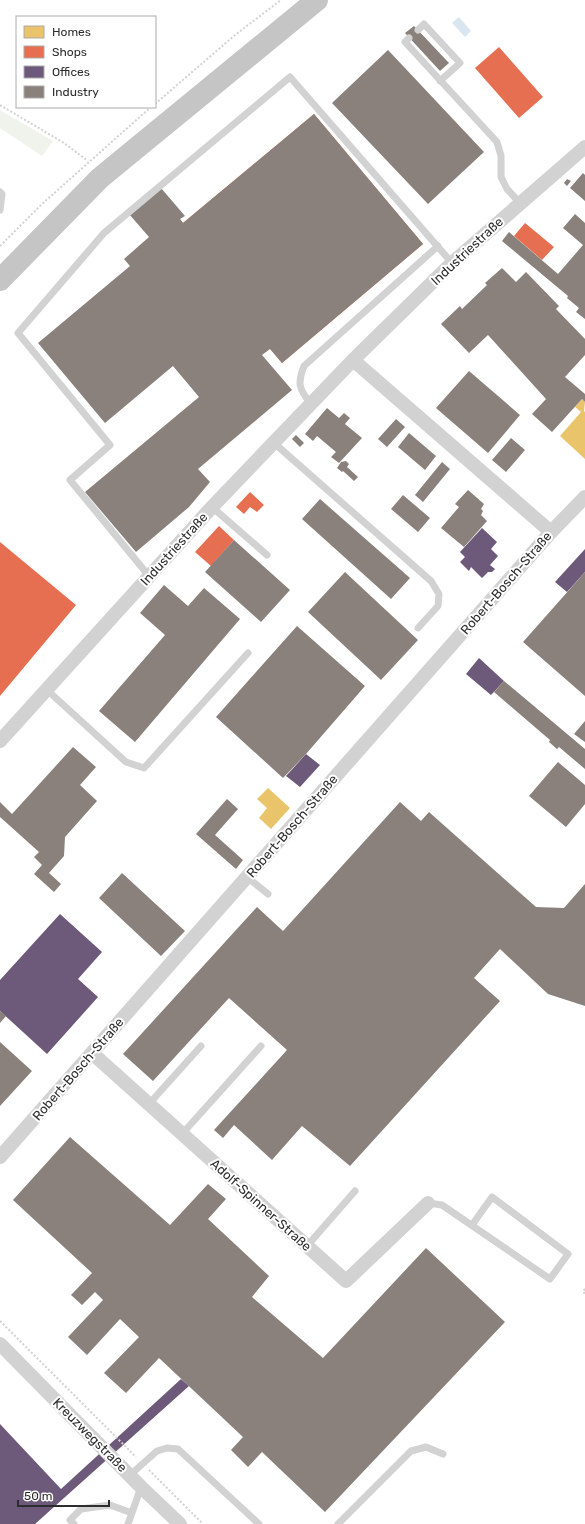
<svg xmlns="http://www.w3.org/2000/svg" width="585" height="1524" font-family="Rubik,sans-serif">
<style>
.green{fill:#f0f3ec}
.water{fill:#d9e6ef}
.homes{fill:#e9c46a}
.shops{fill:#e76f51}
.offices{fill:#6d597a}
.industry{fill:#8a817c}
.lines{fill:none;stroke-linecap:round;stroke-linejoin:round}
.path{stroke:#d2d2d2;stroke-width:2;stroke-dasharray:2 2;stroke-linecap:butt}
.service{stroke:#d2d2d2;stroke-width:7}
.minor{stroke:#d2d2d2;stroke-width:14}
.primary{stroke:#c5c5c5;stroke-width:22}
.labels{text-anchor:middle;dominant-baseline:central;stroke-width:4;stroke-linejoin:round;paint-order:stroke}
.street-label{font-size:13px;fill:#2d2d2d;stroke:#fff}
</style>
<rect width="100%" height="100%" fill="#fff"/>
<path class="green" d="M0,110L53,141L42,156L0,128Z"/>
<path class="water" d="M459,17L471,31L465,37L452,23Z"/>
<path class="homes" d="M582,399L585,402L584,411L585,412V459L560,436L581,412L575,407Z
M268,788L290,808L271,829L259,818L267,808L257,799Z"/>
<path class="shops" d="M499,47L543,97L519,118L475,68Z
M314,114L423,244L282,363L166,223L176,215L183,223Z
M525,223L554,247L542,260L514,236Z
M250,492L264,505L257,512L250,507L244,514L236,507Z
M219,526L234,540L211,566L195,552Z
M0,542L76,605L0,696Z"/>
<path class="offices" d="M482,528L497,542L491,549L498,556L490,565L495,569L492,572H488L482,578L471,567L469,571L460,562L465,557L460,552Z
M585,549V572L567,592L555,582Z
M479,658L504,681L491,695L466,674Z
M306,754L320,765L300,787L286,776Z
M60,914L102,952L78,979L98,997L47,1054L0,1011V980Z
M181,1379L189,1386L35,1524H0V1424L61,1489Z"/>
<path class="industry" d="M414,26L449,63L440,71L405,33Z
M388,50L484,152L428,204L332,103Z
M314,114L423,244L282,363L270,349L262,355L292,390L198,469L210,482L189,507L136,552L85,492L199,397L173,366L105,423L38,343L130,266L124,259L149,237L129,214L161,188L185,216L180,219L183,223Z
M583,173L585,175V201L570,188Z
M567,179L571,181L567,186L564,183Z
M575,214L585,223V319L576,312L579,308L567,298L568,296L502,241L509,232L558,274L583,245L563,228Z
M502,268L516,282L526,272L559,306L556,309L585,339V355L565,377L585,394V402L582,399L552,432L532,414L546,399L488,335L469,353L441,324L460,306L462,309L487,285L485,283Z
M469,371L520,415L488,453L436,408Z
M327,408L339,418L344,413L350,418L345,424L362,438L339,463L331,457L336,452L317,436L313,441L305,434Z
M396,419L405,427L387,447L378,439Z
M409,433L436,456L425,470L398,447Z
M296,435L304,443L300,447L292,439Z
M511,438L525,450L506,472L492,460Z
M346,461L349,464L347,467L358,477L354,481L343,471L342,472L337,468L341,462Z
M442,462L450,469L423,502L415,495Z
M468,490L484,504L481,509L483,511L481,515L487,521L464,547L441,528L459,507L455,504Z
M403,495L430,518L418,532L391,509Z
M320,499L410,578L391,599L302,519Z
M234,540L290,590L261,622L205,572Z
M345,572L418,640L381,680L308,612Z
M585,572V696L523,642Z
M164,585L188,606L204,588L240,619L135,742L99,711L165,635L140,613Z
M297,626L365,686L306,754L283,778L216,717Z
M504,681L585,749V769L559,747L557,749L549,742L550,740L494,692Z
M585,721V742L574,734Z
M73,747L96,767L80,785L97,801L65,837L64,856L49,873L61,884L54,892L34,874L42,865L34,857L39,852L0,817V802L12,814Z
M558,762L585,785V804L566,827L529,796Z
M227,799L238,809L215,835L243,860L236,869L196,834Z
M400,802L421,821L429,812L536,907L564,908L585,884V1006L548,994L500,949L474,978L500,1001L350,1166L302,1126L272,1160L234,1125L223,1138L214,1130L287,1050L229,998L153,1081L123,1054L257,907L283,931Z
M122,873L185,931L161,956L99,898Z
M0,1011L6,1016L0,1023Z
M0,1042L32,1071L0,1106Z
M70,1137L170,1225L208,1184L226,1199L208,1219L269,1276L252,1297L323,1358L426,1248L505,1322L325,1512L262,1452L248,1467L231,1450L243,1437L159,1358L126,1393L104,1373L139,1337L120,1319L87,1355L68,1337L103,1300L95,1292L82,1305L71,1295L92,1273L13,1200Z"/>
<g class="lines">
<path class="path" d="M155,104L235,35L281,0
M0,105L64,143L88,161
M0,246L42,204L151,107
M585,1289L583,1291L585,1294
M0,1321L136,1457
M149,1470L203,1524"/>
<path class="service" d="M418,30L424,24L460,63L440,81
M409,38L405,42L497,142L501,156V177L507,189L520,203
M0,192L2,194L0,210
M311,404C299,389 297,384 304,366L438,246
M274,443L431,581L439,594L438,606L418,628
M212,507L267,555
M149,576L70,480L110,445L18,333L104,233L290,77L452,263
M47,690L126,762L144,768L248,653
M247,877L268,894
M149,1104L201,1046
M182,1134L261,1046
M428,1203L442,1205L550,1279L568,1254L492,1197L472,1225
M307,1246L355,1191
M130,1475L157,1451L167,1448L178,1449L259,1524
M74,1524L70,1520L81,1509L110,1505L132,1513
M128,1524L141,1487
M338,1524L411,1451L426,1447L443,1454"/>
<path class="minor" d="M353,360L551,532
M0,741L212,507L353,360L452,263L585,147
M92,1053L346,1281L428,1203
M0,1157L551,532L585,497
M0,1344L141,1487L180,1524"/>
<path class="primary" d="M0,280L100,178L317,0"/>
</g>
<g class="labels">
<g class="street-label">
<text transform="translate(467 251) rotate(-43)">Industriestraße</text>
<text transform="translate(174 549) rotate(-48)">Industriestraße</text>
<text transform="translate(506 583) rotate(-49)">Robert-Bosch-Straße</text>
<text transform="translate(292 826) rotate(-49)">Robert-Bosch-Straße</text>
<text transform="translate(78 1069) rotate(-49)">Robert-Bosch-Straße</text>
<text transform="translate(261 1205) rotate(42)">Adolf-Spinner-Straße</text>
<text transform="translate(90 1435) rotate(45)">Kreuzwegstraße</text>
</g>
</g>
<rect x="16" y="16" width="140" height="92" fill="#ffffff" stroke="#ababab"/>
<rect x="24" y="26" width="20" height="12" fill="#e9c46a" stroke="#ababab"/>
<text x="52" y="36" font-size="12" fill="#2d2d2d">Homes</text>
<rect x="24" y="46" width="20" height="12" fill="#e76f51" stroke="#ababab"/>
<text x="52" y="56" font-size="12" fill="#2d2d2d">Shops</text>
<rect x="24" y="66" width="20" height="12" fill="#6d597a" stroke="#ababab"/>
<text x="52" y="76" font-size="12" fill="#2d2d2d">Offices</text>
<rect x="24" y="86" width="20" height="12" fill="#8a817c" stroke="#ababab"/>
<text x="52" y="96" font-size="12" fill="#2d2d2d">Industry</text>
<path d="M18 1500v6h91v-6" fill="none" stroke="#2d2d2d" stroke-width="2"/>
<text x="24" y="1500" font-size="12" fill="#2d2d2d" stroke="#ffffff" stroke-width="3" paint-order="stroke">50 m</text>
</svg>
